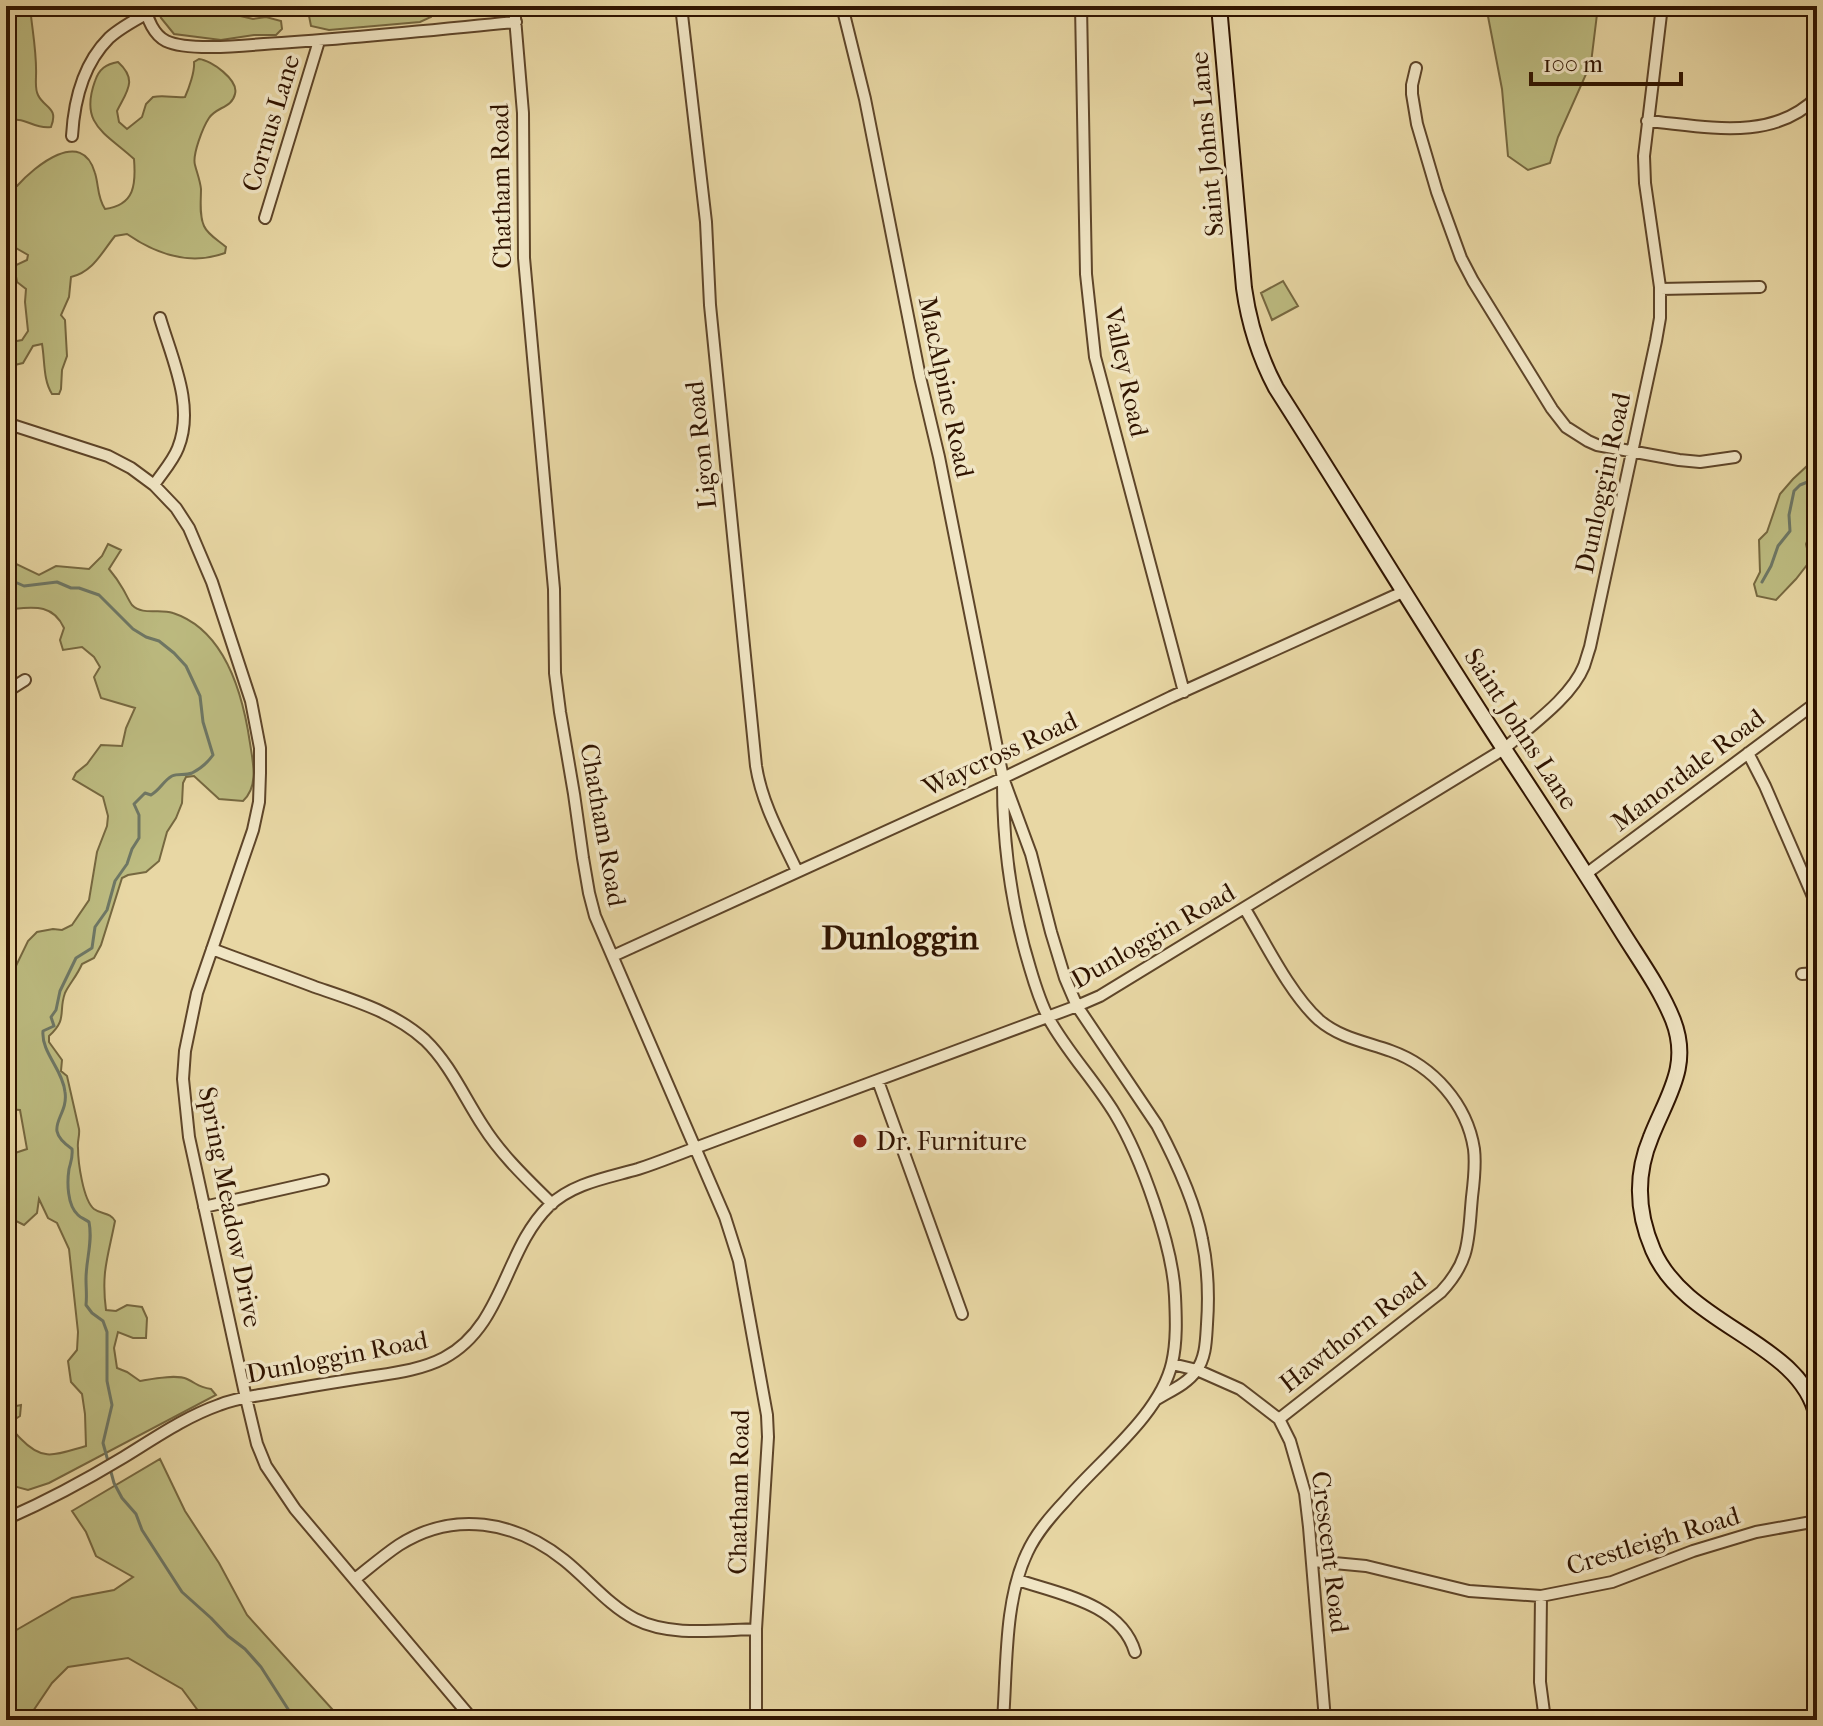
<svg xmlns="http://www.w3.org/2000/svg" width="1823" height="1726" font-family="'IM FELL French Canon',serif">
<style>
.green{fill:#bdbc81;stroke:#766840;stroke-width:2}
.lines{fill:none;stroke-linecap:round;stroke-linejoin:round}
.stream{stroke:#6e7765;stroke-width:3}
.street-casing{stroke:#5e4529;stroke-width:14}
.secondary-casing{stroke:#301400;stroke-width:18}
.street{stroke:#f0e5c4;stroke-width:10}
.secondary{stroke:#f0e5c4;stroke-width:14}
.poi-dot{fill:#8f2418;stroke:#f0e5c4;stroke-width:3}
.labels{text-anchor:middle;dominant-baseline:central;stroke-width:7;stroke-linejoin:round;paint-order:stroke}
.street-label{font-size:26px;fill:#301400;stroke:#f0e5c4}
.poi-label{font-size:26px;fill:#301400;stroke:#f0e5c4;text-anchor:start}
.district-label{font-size:34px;font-weight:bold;fill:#301400;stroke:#f0e5c4}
</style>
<rect width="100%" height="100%" fill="#e8d7a4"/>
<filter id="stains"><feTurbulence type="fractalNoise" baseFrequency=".0025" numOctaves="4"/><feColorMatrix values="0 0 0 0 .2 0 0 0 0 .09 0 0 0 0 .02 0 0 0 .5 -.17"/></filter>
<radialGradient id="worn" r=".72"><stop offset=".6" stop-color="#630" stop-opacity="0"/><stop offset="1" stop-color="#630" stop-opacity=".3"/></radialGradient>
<path class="green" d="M6,6H30C32,30 37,52 36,76C36,82 35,89 38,95C44,108 59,107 51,127C32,130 23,113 6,123Z
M156,6H198L253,19L266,17L281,21L282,29L276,35H254L221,40L174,34L161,18Z
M253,6H288L279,13L258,16Z
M343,6H429L431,17L420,22L329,30L311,26L309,16L319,8Z
M1486,6H1598L1591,63L1558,137L1550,163L1528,170L1508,156L1502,89Z
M199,59C211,60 239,80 235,94C232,108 216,107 209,118C203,127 192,155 195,165C197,173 200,180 201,189C201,201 199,215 204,226C208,235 218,240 226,247L225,253C190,266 156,254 127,234L115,236C102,252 93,272 71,277L69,297L61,315L65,320L67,356L62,370L61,389L59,394H52C43,380 45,361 42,344L33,346L23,363L6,367V343L22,340L28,331L25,302L26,289L17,282L14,266L27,260L28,255L14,247H6V187L17,186C35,166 82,127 95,173C99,186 97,197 105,209C135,205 136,184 134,159C106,133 79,125 95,81C99,69 106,64 118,62C138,80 127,91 117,111L119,122L127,129L142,117L146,104L153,97C165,95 174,98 185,97C189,88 195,71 194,62Z
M1283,281L1298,306L1272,320L1261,293Z
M1817,451V516L1806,544L1810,561L1796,579L1776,600L1757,596L1754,584L1760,572L1759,540L1767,532L1780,494L1793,479L1808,465Z
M108,544L121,550L109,569C114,575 119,582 123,589C126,594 129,601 132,605C143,616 159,608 173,613C225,630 243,695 250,743C253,763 259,786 243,801L219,799L194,776L186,777L183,783L182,803L176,818L167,832L159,861L146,872L128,875L122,878L101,945L94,958L82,964C77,976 69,984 65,993C58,1012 68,1019 49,1036V1042L62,1060L61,1071L67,1076L79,1129C80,1136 77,1141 78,1148C78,1162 83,1200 94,1209C102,1215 110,1212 115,1221C108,1257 101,1272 106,1310L116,1311L127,1305L142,1307L147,1318L146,1338H133L118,1332L114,1348L117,1368L127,1372L140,1381C152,1379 176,1374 187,1379C198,1384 197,1387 211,1389L216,1395L49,1483L28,1490L13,1486L6,1476V1408L21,1405L20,1416L11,1422C12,1430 15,1433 21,1439C44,1463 57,1454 86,1446L85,1414L82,1394L71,1382L68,1361L77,1350L78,1332L69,1249L57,1223L48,1218L39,1199L37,1213L24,1225L10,1218L6,1206V1156L27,1149L20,1110L6,1109V974L14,970L28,941L37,932L53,929L62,930L72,925L89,900L97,852L107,826L108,816L103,797L73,779L76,773L87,764L101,745L122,746L126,728L135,708L101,698L94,677L100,667L94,657L82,647L63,650L60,640L64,628C53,604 34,607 12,609L8,623H6V559L39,575L56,566L89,569L102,556Z
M160,1459L185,1511L219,1563L247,1615L342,1720H205L182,1689L128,1658L68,1667L52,1683L27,1720H6V1636L72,1598L114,1590L133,1577L96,1556L86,1532L72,1511Z"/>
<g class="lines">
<path class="stream" d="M6,578L24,586L57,582L71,588H79L99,595L133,629L146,637L159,641L174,653L186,666L200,696L203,722L213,755C208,762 200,769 192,773C185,776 178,773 172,776C163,781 161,789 151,795L145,793L134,804L139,815V838L132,849L127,864L115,881L107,910L95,927L92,948L76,958L60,991L56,1010L51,1017L54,1026L43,1031C41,1052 63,1070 65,1092C69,1118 40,1127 72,1149C73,1157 71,1161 69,1169C67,1182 67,1205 78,1215C81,1218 85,1219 89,1222C93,1242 86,1259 86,1279C86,1288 87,1296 86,1305L92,1313L103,1321L107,1332V1381L112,1405L103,1443L114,1483L122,1498L136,1514L142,1530L182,1592L211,1618L228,1636L245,1649L261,1667L295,1720
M1762,582L1771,566L1778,546L1790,531L1789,515L1794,491L1800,485L1810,481L1817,476"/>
<defs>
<path id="street" d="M145,6C147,19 154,35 166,41C187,51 240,46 264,44C348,39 432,30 516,22
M514,6L523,113L524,258L554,589L555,673L560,712L574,794L583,858L589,893L595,916L725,1217L739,1261L767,1415L768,1437L756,1629V1720
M681,6L706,222L710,305L756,766C762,804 781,837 797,871
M842,6L865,99L920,377L939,457L1003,778L1031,854L1051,932L1065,978L1077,1006L1157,1125C1175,1159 1195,1201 1202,1239C1208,1267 1209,1296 1207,1324C1206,1340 1206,1358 1196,1371C1187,1384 1170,1391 1157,1399
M1081,6L1086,274L1095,357L1184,692
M1416,68L1412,85V94L1417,124L1437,192L1461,258L1473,281L1552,409L1566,427L1588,441L1597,445L1679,460L1700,462L1735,457
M1647,121C1704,126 1772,143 1817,97
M72,136C74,101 83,64 109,38C120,28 133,21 146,14
M265,218L319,41
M1660,289L1760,287
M6,423L108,456L131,468L154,485L176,508L189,528L212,582L251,701L260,748V773L259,802L253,830L197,993L185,1051L183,1079L189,1137L246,1398L257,1444L266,1466L295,1509L473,1720
M154,485C162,473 173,461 178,448C195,406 172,359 160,318
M6,692L25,680
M1748,753L1765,786L1817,906
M1586,874L1817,702
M1245,909C1265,942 1290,994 1319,1020C1340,1038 1366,1042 1391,1051C1433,1066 1467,1104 1474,1149C1476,1165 1474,1181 1472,1197C1468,1239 1471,1260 1441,1292L1279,1419
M212,949C246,962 281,974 315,987C353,1000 394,1012 425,1040C450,1064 464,1097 483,1126C502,1156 527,1179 552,1204
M613,956L1003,778L1171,697L1405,591
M1802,974L1817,973
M878,1081L962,1314
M204,1207L323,1180
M1172,1364L1197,1370L1240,1389L1279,1419L1290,1441L1305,1493L1309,1527L1325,1720
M6,1519C47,1501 86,1480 124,1457C155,1438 185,1417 219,1405C236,1398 255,1396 272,1393C304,1387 336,1382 368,1377C394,1373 421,1370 444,1358C504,1326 504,1250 549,1206C573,1183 607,1178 638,1169C657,1163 676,1155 695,1148L1077,1006L1100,996L1504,749C1530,726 1571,698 1584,666C1586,660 1588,653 1590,647L1656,341L1660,318V287L1645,183L1644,156L1662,6
M1313,1561L1366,1566L1469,1591L1541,1596L1612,1582L1693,1551L1756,1532L1817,1521
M355,1579C369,1568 384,1555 399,1545C454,1510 515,1521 564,1560C588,1579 608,1605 635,1619C670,1637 717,1630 756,1629
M1018,1580C1060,1594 1121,1604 1135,1652
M1541,1596L1540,1682L1545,1720
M1003,1720C1007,1668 1004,1601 1027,1553C1036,1533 1051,1516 1066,1500C1100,1460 1160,1415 1172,1363C1177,1342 1176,1317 1175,1296C1173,1246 1141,1157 1115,1114C1095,1081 1068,1053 1049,1019C1041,1004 1035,985 1030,968C1012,909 1003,846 1003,784"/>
<path id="secondary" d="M1219,6L1244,288C1249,324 1259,356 1276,388C1356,513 1432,640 1514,764C1551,820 1588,877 1624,935C1641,962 1661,990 1673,1020C1691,1066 1667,1096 1651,1137C1635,1175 1637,1213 1653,1250C1686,1327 1801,1341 1817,1417"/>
</defs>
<use href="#street" class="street-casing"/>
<use href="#secondary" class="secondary-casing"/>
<use href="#street" class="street"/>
<use href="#secondary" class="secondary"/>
</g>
<circle class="poi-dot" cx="860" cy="1141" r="8"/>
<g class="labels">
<g class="street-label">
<text transform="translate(271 123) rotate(-73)">Cornus Lane</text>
<text transform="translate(1207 144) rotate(-95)">Saint Johns Lane</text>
<text transform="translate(501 186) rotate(-91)">Chatham Road</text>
<text transform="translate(1126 372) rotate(78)">Valley Road</text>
<text transform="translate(946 387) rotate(78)">MacAlpine Road</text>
<text transform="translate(701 445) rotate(-96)">Ligon Road</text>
<text transform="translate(1603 483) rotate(-78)">Dunloggin Road</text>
<text transform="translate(1521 729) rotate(57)">Saint Johns Lane</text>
<text transform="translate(1000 754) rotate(-25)">Waycross Road</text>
<text transform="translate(1688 770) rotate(-37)">Manordale Road</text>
<text transform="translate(603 825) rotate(80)">Chatham Road</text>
<text transform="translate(1153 936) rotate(-30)">Dunloggin Road</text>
<text transform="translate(230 1207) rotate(79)">Spring Meadow Drive</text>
<text transform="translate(1353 1332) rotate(-38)">Hawthorn Road</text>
<text transform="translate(337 1357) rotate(-11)">Dunloggin Road</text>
<text transform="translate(739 1492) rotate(-89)">Chatham Road</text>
<text transform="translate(1653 1541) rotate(-17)">Crestleigh Road</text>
<text transform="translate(1330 1552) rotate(83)">Crescent Road</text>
</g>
<g class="poi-label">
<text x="876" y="1141">Dr. Furniture</text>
</g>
<g class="district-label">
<text x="900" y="938">Dunloggin</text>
</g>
</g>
<rect width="1823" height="1726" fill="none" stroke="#e8d7a4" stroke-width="32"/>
<rect x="8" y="8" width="1807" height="1710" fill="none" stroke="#301400" stroke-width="4"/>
<rect x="16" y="16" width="1791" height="1694" fill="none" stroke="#301400" stroke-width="2"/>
<path d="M1531 72v12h150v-12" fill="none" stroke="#301400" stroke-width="4"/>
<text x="1543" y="72" font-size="24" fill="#301400" stroke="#f0e5c4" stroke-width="6" paint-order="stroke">100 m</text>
<rect width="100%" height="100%" filter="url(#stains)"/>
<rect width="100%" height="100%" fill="url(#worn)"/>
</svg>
